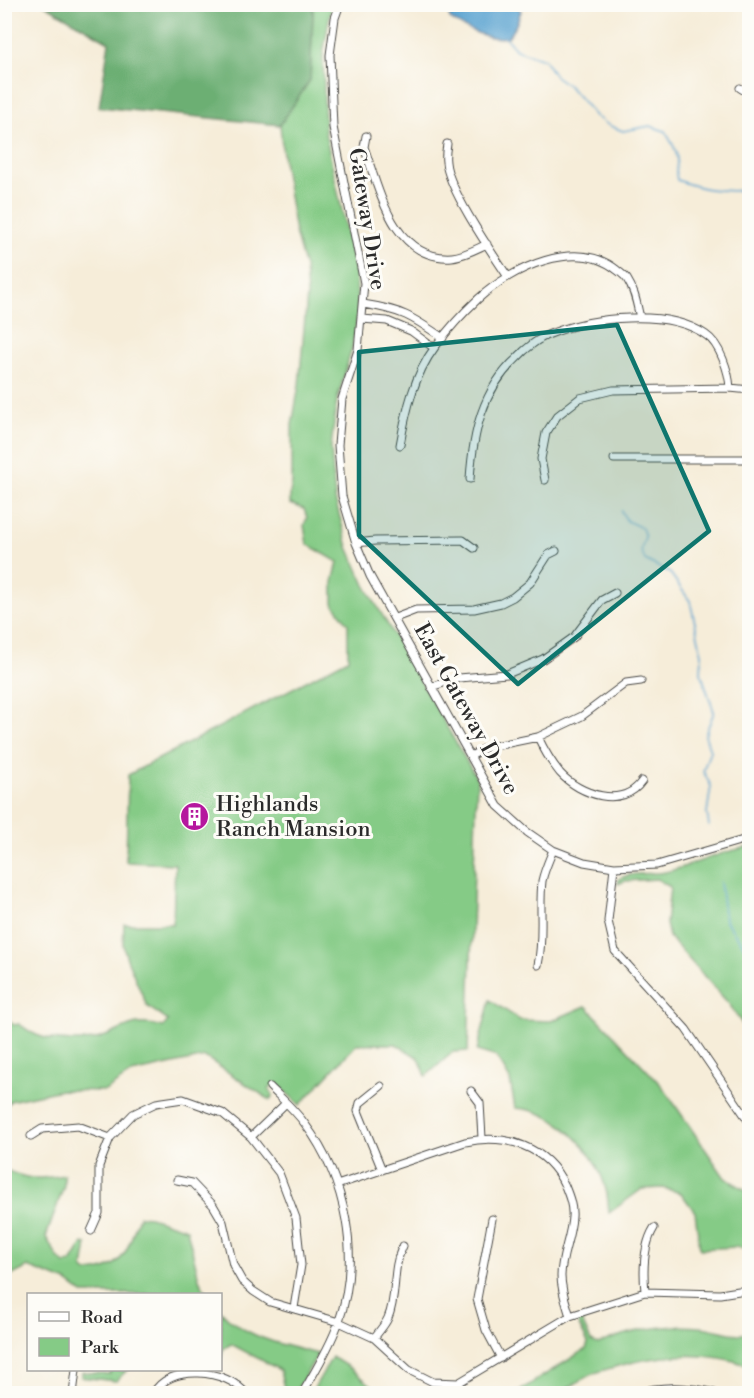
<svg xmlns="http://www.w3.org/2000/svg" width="754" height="1398" font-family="'Libre Bodoni',serif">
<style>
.green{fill:#85cb86;stroke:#587b58;stroke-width:1.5}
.forest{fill:#6caf73;stroke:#4c6d4f;stroke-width:1.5}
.water{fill:#59a2d0;stroke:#42667e;stroke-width:1.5}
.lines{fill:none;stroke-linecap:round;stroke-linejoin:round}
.stream{stroke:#59a2d0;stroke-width:1.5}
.minor-casing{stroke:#494845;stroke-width:9}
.minor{stroke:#fff;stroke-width:7}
.marked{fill:#0f766e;fill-opacity:0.2;stroke:#0f766e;stroke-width:4.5;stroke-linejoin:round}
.labels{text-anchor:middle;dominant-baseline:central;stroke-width:6;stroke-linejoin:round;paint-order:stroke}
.street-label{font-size:22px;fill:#2b2b2b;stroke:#fdfcf7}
.poi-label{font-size:22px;fill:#2b2b2b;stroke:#fdfcf7;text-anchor:start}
</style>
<rect width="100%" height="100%" fill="#fdfcf7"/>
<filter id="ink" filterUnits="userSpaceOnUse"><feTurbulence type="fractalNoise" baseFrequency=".0167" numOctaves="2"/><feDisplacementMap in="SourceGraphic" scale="12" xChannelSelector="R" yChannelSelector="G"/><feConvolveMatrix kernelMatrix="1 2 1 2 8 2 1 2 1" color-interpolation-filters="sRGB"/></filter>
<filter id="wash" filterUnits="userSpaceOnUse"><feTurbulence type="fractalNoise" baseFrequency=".008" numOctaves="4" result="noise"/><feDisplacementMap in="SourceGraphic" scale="24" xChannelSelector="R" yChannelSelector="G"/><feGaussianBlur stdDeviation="1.35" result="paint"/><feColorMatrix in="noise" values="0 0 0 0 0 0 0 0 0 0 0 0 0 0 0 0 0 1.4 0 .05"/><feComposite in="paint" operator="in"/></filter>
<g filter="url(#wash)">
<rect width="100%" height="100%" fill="#f6edd9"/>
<path class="green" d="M312,5H333L330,13L323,55L325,132L356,276L358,313L352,348L337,400L331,447L335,499L348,547L365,585L477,779L468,1051L453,1052L426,1076L419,1058L396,1044H357L300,1105L276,1083L269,1089L273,1095L270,1100L205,1057L132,1073L105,1091L61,1090L10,1101L5,1108V1017L14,1025L19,1024C25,1028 32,1034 39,1036C52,1041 88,1043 100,1038C128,1029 131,1018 163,1027L168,1021L147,1006L127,959L123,945L124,924H173L175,864L126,862L128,775L348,659V624L333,603V582L338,562L307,544L304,525L307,518L304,509L290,504V493L292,483V425L299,385L307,295L305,268L295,232L284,166L280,125L310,80L313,12Z
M749,847V876H746L744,903L750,920L749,1034L729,1004L669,937L666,924L670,887L657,879L625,881L618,884L619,879C632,871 650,875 665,872C693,866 720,851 749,847Z
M490,1000L520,1020L551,1021L586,1006L662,1086L725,1178L749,1192V1250L736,1247L700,1249L695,1212L681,1193L663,1188L642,1189L609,1213C608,1205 608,1197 606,1190C596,1150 557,1110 515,1108L510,1080L497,1057L477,1051Z
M4,1169C29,1181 38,1179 64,1175V1186L46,1237L58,1258L65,1264L71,1263L83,1243L87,1244L83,1268L87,1272C125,1271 128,1247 139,1216L150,1217L187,1229L199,1279L207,1294H83L67,1282L28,1267L5,1279Z
M221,1311C244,1338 285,1345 318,1354L295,1393H285L280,1370L231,1344L223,1349L221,1359Z
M581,1319L591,1341L598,1344C631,1330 664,1324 699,1327C716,1328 733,1337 749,1333V1366C701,1347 643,1357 595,1373C581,1378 571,1388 558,1393C547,1397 528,1394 516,1393L586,1349L588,1343L577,1321Z
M332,1357L350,1368L381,1393H318L313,1390Z
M111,1370H127L116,1381L81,1377L82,1372L110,1374Z"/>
<path class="forest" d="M45,5H312L313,12L310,80L280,125L99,107L109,42Z"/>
<path class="water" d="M516,4L521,11L516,25L508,37C490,41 465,29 450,19L448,10L451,5Z"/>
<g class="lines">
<path class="stream" d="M505,37L516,50L544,59L555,76L569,86L595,116L608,125L623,131L650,126L665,131C670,140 677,149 677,160C677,167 675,172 677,180C704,190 720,192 750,190
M621,511L627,521L642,528L645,537L641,550L645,560L670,573L690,601L702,654L701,673L714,712L705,735L710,751L703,771L711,786L707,813L709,826
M720,882L725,920L750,954"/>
</g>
</g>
<g filter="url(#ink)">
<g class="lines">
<defs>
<path id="minor" d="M340,4L335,18L330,55L333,127L364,283L358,350L342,399L338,445L342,496L356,543L370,576L498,806L527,832L553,850L584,862L614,867L657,865L750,838
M749,4L750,5
M740,88L750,94
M366,136L364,147C379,189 393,261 452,257C464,256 476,249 487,244
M447,144C446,150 445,156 446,162C448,189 492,253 508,277
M363,304C402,310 411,316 443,338
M362,319L387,321L411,331L434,348
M400,445C406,411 414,375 435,347C447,331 463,313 478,299C512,268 576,237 617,270C621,273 625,276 627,279C635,291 637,305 640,318
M614,459H750
M470,479C473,433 482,390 517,358C525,349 539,338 550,334C592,317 667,308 706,335C720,344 729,372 730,388
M545,480L541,459L546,433L557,416L580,398L613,390L730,388L750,390
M356,543L375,541L463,540L474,548
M395,618L416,610L474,609L501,603L513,597L530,583L548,555L556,551
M431,687L459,678L507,674L543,659L574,637L602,600L615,593
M538,737C544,750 551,762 560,773C580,795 623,809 642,781
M471,756L485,748L538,737L582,716L626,683L641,681
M614,867L608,921L615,951L686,1029L750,1123
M538,965C544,938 539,909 542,881C544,871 549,860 553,850
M381,1086L360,1103L358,1111L382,1170
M270,1087C282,1099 295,1110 305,1124C346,1179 362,1258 338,1324C329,1349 315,1371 302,1394
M471,1091L480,1103L482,1138
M31,1136L42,1129L78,1126L110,1138
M251,1137L286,1103
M177,1180L192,1183L213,1205L223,1222L233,1265L242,1281L253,1291L270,1302L339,1322L374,1338L409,1370L433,1382L458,1383L570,1316L645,1292L720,1294L739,1291
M337,1185L465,1142C505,1133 547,1146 565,1186C569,1196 573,1206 572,1217C571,1237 561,1256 561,1276C561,1290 566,1303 570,1316
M492,1219L477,1299L486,1330L501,1358
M91,1231L99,1213V1166L110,1138L133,1114L156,1103L183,1099L222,1113L251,1137L279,1173L296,1218L301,1265L294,1308
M645,1292C643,1271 643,1246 654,1228
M374,1338C379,1331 385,1325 388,1318C398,1295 391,1269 403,1246
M7,1392L8,1394
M73,1394L76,1370
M153,1394C169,1363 228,1369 246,1394
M634,1394C661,1385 692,1387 719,1394"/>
</defs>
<use href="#minor" class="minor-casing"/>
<use href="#minor" class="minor"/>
</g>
</g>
<path class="marked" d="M617,325L709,531L518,684L359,535V352Z"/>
<defs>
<symbol id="building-disc" viewBox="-11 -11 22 22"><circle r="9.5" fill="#b5179e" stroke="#fdfcf7"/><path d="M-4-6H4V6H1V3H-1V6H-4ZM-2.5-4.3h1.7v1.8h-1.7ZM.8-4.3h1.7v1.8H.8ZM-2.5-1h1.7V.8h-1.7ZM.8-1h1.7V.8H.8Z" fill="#fff"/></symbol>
</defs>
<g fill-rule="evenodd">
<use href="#building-disc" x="178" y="800" width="33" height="33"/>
</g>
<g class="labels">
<g class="street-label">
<text transform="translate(367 219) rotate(81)">Gateway Drive</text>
<text transform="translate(466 709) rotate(61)">East Gateway Drive</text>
</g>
<g class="poi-label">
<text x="216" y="804">Highlands<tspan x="216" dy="25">Ranch Mansion</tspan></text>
</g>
</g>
<rect width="754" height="1398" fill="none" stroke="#fdfcf7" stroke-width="24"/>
<rect x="27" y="1293" width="195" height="78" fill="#fdfcf7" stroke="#a9a8a5" stroke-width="1.5"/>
<rect x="39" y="1312" width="30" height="9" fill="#ffffff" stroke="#a9a8a5" stroke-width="1.5"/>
<text x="81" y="1323" font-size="18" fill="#2b2b2b">Road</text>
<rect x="39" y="1338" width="30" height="18" fill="#85cb86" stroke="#a9a8a5" stroke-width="1.5"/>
<text x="81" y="1353" font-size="18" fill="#2b2b2b">Park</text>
</svg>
